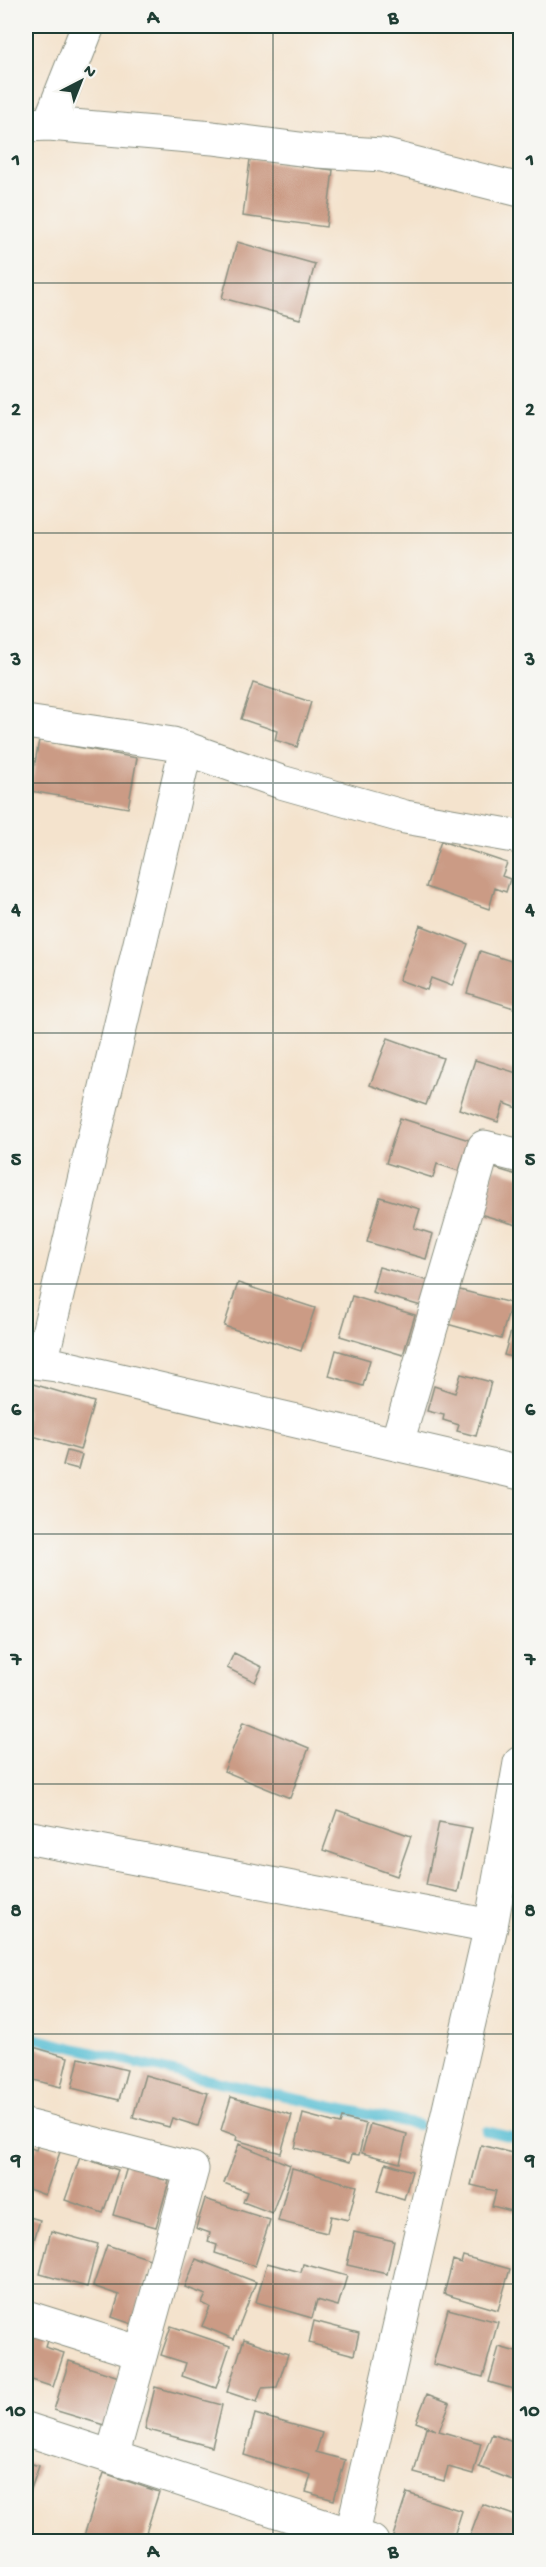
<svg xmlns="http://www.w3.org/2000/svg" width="546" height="2567" font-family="'Gochi Hand',sans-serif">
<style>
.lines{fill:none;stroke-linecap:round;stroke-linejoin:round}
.stream{stroke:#55bdd3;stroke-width:10}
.building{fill:#cb9b85}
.street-casing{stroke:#8a9080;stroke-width:35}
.secondary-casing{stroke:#8a9080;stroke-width:35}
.street{stroke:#fff;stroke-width:33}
.secondary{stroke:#fff;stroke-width:33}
.grid{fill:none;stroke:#1f3d34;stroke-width:1.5;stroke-opacity:0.55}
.neatline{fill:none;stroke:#1f3d34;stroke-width:2}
.grid-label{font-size:20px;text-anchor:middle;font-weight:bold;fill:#1f3d34}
</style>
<rect width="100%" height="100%" fill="#f6f6f2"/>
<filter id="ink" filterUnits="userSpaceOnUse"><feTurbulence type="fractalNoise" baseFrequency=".0167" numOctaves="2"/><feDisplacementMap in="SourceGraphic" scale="12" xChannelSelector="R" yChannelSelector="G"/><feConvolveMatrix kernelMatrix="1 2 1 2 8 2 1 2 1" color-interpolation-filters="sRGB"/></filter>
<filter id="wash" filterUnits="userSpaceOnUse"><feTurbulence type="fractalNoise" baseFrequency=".008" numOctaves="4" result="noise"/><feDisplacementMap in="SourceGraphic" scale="24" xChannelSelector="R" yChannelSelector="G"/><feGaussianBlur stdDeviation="1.35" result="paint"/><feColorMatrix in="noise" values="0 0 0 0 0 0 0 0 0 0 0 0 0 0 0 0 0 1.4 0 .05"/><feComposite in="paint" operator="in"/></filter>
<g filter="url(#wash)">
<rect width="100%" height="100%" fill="#f4e3cd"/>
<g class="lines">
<path class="stream" d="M26,2036L169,2071L418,2125
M486,2131L520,2139"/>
</g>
<g id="blocks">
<path class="building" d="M250,159L333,170L326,227L243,216Z
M237,242L315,264L300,319L222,298Z
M253,683L311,702L297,747L275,740L277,731L241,719Z
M39,740L137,758L128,808L30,791Z
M441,841L507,863L502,876L510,879L506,892L495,888L489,909L426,887Z
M420,925L468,944L452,986L431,978L427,990L399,980Z
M480,951L520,964V1010L467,993Z
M388,1038L443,1058L426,1105L370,1085Z
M475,1060L520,1074V1109L504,1103L498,1122L459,1109Z
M400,1118L469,1140L459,1171L437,1164L433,1178L386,1163Z
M494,1168L520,1176V1226L480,1214Z
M380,1197L420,1209L414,1228L433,1234L426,1259L367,1242Z
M379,1267L433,1282L425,1307L372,1292Z
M519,1267H520V1294L511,1291Z
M238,1283L315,1308L301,1351L224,1326Z
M456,1289L511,1303L501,1339L447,1324Z
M352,1296L415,1315L403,1355L340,1336Z
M518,1307L520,1308V1359L504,1355Z
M336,1350L370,1360L363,1386L329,1376Z
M461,1374L491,1382L476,1436L457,1431L459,1425L443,1420L444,1415L427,1411L434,1386L455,1393Z
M26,1382L94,1402L80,1450L26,1434Z
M67,1451L82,1455L78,1469L63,1465Z
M234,1653L262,1667L255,1682L227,1668Z
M244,1721L309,1748L290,1798L224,1771Z
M337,1810L411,1836L397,1876L323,1850Z
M439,1822L472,1828L458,1892L426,1885Z
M26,2045L68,2057L61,2087L26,2078Z
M79,2058L127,2070L119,2100L72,2088Z
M145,2075L208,2093L198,2126L172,2118L169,2127L133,2117Z
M231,2097L292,2115L281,2153L236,2140L237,2136L221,2130Z
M303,2114L340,2124L342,2118L366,2124L359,2155L352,2154L350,2162L295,2148Z
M370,2124L407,2134L400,2163L362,2153Z
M38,2144L60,2152L45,2195L26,2188V2146L36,2150Z
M239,2144L290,2165L272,2213L243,2202L247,2192L224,2183Z
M481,2145L520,2155V2194L516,2212L492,2206L496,2191L471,2185Z
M80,2157L118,2170L103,2213L65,2200Z
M129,2160L160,2169L158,2178L169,2181L156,2227L113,2215Z
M386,2163L412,2171L404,2199L378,2191Z
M292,2168L357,2186L348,2220L331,2216L327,2233L278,2221Z
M205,2199L270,2220L255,2266L215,2253L217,2245L208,2242L210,2233L196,2228Z
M26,2216L40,2220L26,2267Z
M51,2231L98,2244L87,2287L40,2274Z
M354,2232L394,2241L387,2274L347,2265Z
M107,2245L153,2260L132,2324L112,2317L119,2295L93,2286Z
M463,2256L510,2269L498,2310L444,2294L453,2260L461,2263Z
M196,2259L256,2282L234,2339L202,2326L210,2307L202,2303L206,2295L185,2287Z
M267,2263L301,2272L303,2264L347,2276L338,2306L317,2300L312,2318L256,2302Z
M448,2309L498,2322L483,2377L433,2364Z
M314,2321L359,2333L354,2355L309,2343Z
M26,2326L49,2334L45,2347L64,2353L53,2387L26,2378Z
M171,2326L230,2346L216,2388L182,2376L186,2363L161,2355Z
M244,2339L288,2354L277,2387L262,2388L257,2402L227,2392Z
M499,2347L520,2353V2391L489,2382Z
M69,2361L119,2377L104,2425L54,2410Z
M155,2387L222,2405L212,2447L145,2429Z
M427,2394L450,2403L439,2431L481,2443L473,2474L448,2467L444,2481L414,2473L426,2427L436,2430L416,2422Z
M255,2414L322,2433L316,2452L345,2460L334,2500L306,2492L311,2475L244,2455Z
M492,2434L520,2445V2483L479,2467Z
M26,2462L39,2466L26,2503Z
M104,2473L159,2492L143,2542H82Z
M407,2493L462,2511L452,2542H410L393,2536Z
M482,2504L519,2517L510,2542H475L469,2539Z"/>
</g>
</g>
<g filter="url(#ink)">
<use href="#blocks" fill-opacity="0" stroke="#8a9080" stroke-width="1.5"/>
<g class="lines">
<defs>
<path id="street" d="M49,124L88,26
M26,125L49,124L213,138L316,151L382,155L520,190
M26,722L173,744L281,782L405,817L520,837
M26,1361L56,1365L520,1473
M41,1363L186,748
M397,1443L484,1147L520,1156
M26,1837L491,1926
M26,2126L192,2169L112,2457
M26,2317L141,2353
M26,2429L372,2542"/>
<path id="secondary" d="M350,2542L491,1926L520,1763"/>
</defs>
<use href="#street" class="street-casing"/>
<use href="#secondary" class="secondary-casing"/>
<use href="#street" class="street"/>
<use href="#secondary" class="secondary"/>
</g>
</g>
<path class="grid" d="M273,26V2542M26,283H520M26,533H520M26,783H520M26,1033H520M26,1284H520M26,1534H520M26,1784H520M26,2034H520M26,2284H520"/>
<rect width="546" height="2567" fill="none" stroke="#f6f6f2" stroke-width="66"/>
<g transform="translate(81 81) rotate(42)" stroke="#f6f6f2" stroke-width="4.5" paint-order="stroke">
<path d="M0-4.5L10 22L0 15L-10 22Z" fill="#1f3d34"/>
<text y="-9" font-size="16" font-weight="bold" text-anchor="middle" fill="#1f3d34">N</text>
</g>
<rect x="33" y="33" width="480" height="2501" class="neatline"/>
<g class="grid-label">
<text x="153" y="23">A</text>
<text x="393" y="23">B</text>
<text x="16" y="165">1</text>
<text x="530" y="165">1</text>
<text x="16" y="415">2</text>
<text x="530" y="415">2</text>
<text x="16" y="665">3</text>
<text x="530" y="665">3</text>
<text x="16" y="915">4</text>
<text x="530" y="915">4</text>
<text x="16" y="1165">5</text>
<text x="530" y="1165">5</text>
<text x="16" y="1415">6</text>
<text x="530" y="1415">6</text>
<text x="16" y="1665">7</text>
<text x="530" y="1665">7</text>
<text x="16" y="1916">8</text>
<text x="530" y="1916">8</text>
<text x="16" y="2166">9</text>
<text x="530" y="2166">9</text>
<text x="16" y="2416">10</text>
<text x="530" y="2416">10</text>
<text x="153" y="2557">A</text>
<text x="393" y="2557">B</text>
</g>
</svg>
